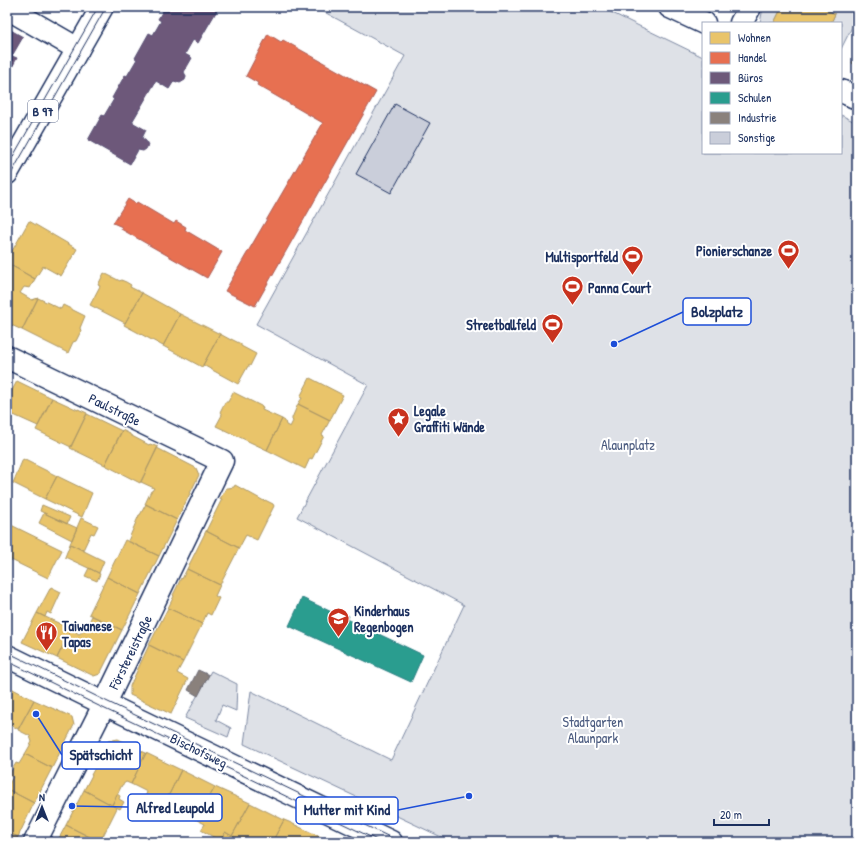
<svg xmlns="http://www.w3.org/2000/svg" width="864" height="849" font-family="'Patrick Hand',sans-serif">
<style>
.green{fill:#dee1e7;stroke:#7c88a2}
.homes{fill:#e9c46a;stroke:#ab9766}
.shops{fill:#e76f51;stroke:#aa5c55}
.offices{fill:#6d597a;stroke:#544c72}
.schools{fill:#2a9d8f;stroke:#267c80}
.industry{fill:#8a817c;stroke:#696873}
.building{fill:#caceda;stroke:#1b2f5e}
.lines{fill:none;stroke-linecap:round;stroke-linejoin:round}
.minor-casing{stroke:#1b2f5e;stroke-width:25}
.major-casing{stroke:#1b2f5e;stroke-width:25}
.minor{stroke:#fff;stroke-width:22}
.major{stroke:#fff;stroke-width:22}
.tram{stroke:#1b2f5e;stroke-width:1}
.labels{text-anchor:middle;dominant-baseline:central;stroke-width:4;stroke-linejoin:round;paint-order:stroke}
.shield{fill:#fff;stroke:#5f6d8e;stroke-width:1}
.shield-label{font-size:13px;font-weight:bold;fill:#1b2f5e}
.poi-label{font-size:14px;font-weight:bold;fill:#1b2f5e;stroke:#fff;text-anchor:start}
.street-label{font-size:14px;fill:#1b2f5e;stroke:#fff}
.park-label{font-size:14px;fill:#4c5c80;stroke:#fff}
.leader{fill:none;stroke:#1d4ed8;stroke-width:1.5}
.callout-dot{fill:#1d4ed8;stroke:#fff;stroke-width:1.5}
.callout{fill:#fff;stroke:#1d4ed8;stroke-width:1.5}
.callout-label{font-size:15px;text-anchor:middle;font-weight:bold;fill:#1b2f5e}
</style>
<rect width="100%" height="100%" fill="#fff"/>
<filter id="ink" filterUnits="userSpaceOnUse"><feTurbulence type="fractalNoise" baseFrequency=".025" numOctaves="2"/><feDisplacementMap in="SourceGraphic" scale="8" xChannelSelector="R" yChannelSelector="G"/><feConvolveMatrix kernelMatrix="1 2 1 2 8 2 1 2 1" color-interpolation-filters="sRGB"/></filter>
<g filter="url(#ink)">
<path class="green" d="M315,7H600L703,57V153H841V115L857,123V842H452L244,744L251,691L391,760L464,605L297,517L368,385L256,324L405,56Z
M765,7H782L774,23H760L762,13Z
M821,7H843L850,11L852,7L857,8V17L841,49V23H831L835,14Z
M211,671L237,684L236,711L222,705L216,720L231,728L228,737L185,718Z"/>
<path class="homes" d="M782,7H821L835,14L831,23H774Z
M857,53V66L852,63Z
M29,221L77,249L61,276L43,266L35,279L7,263V260Z
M7,263L35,279L30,288L24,287L20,293L32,300L38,298L22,330L7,323Z
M104,273L120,281L121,280L126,282L131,285L130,287L142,293L125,323L90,305L100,286L98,285Z
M142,293L180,314L163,346L124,325Z
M38,298L61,309L63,305L85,316L80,328L81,331L76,341L73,342L68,353L22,330Z
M180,314L220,334L202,367L163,346Z
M220,334L231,340V339L241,344V346L256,354L250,366H248L238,384L203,365Z
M310,378L343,395L330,420L298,404L302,398L300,397Z
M17,381L52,398L38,426L7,412V400Z
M233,392L263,407L262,410L282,419L267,450L216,426L222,415L220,412L225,402H228Z
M52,398L78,410V409L87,413L71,447L36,430Z
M298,404L330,420L322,435L324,436L312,459L310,458L305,469L267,450L282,419L285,421L286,425L290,427L293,421L292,420V418Z
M87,414L122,431L105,465L70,448Z
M122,430L130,434V435L149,445L150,444L158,447L140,483L105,465Z
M157,448L196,468L199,475L177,520L145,504L151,491H152L154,488L141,482Z
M23,459L57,476L45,499L13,483Z
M57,476L92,493L82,517L45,499Z
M235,485L264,501L265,500L273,504L274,506L257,540L246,535L239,548L206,531L222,499H220L226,488H228L234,487Z
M146,504L177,520L159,556L128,541L139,515H140Z
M42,505L70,517L67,524L40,511Z
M44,513L77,528L72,540L39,523Z
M81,518L98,526L94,534L91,533L83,550L70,544Z
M7,523L62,550L48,578L7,558Z
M206,531L239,548L220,585L187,569Z
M125,540L159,556L140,594L107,577Z
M70,544L104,561L99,573L65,557Z
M89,568L100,574L97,581L85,576Z
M187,569L220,585L215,596L219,598L211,615L207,613L202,624L168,608L174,596L173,595L177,587L181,578L182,579Z
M107,577L140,594L122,630L89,614Z
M51,587L61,592L51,614L47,612L45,617L37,613Z
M168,608L202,624L183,662L149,645Z
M37,613L71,629L57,658L22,642Z
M92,616L122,630L100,674L94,676L57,658L71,629L79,634L84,631Z
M149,645L183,662L177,673L188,679L171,714L130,695V686Z
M7,686L34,700L18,729L7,723Z
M34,700L72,717L74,725L52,768L25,754L32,742L30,736L18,730Z
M118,739L126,743L125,744L146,753L131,784L126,782L122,785L112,805L84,790L92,775H91L97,764H98L105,750L104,749L108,741Z
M146,753L181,770L164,805L157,801L156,803L145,797L147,792L131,784Z
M25,754L52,768L34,803L7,789V787L13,777L9,775L16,763L19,764Z
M181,770L215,787L196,820L188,816V818L177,813L178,811L164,805Z
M215,787L250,803L232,836L225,832L223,837L217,839L201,830L205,824L197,820Z
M7,789L34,803L18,837L7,832Z
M84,790L117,808L100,842L66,825Z
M117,794L120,796L119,799L124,802L120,809L112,805Z
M250,803L284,820L272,842H245L232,836Z
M284,820L289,822L331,842H272Z
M66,825L99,842H57Z
M7,832L18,837L15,842H7Z
M225,832L232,836L229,842H215L217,839L223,837Z"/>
<path class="shops" d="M268,34L281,42L283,40L376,92L255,306L225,291L323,123L257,85L258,83L246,76Z
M128,199L136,204L137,202L174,224L176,221L186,227L185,230L222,252L207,278L121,229L122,227L113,223Z"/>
<path class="offices" d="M165,7H219L198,43L193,40L185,54L192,58L184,72L186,76L185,80L180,83L174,81L169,89L156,81L132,122L146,130L142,138L146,141L148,145L146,149L143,151L138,150L130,164L88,140L102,115L104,116L114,99L112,98L125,75L127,76L137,59L135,58L149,33L153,35L161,21L158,19Z
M7,28L23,37L12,56L17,58L9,73L7,71Z"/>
<path class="schools" d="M302,598L338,615L339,612L349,616L347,619L423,655L411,682L289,626Z"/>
<path class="industry" d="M198,670L209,675L198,696L188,690Z"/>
<path class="building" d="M395,104L430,123L391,193L356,174Z"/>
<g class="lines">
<defs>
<path id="minor" d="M670,7L704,23
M7,8L78,49
M741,23L750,7
M841,91L857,98
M7,357L222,461L106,701L35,842
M7,656L105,704L391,842"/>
<path id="major" d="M7,173L102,7"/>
</defs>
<use href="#minor" class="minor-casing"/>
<use href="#major" class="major-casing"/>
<use href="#minor" class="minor"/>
<use href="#major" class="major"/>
<path class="tram" d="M7,167L98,7
M7,181L106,7
M7,652L106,701L400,842
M7,661L103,708L381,842"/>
</g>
</g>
<defs>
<symbol id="stadium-pin" viewBox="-11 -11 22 30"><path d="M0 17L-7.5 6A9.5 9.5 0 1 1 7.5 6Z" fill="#c8321e" stroke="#fff"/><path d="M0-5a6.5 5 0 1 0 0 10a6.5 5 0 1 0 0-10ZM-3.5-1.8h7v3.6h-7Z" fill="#fff"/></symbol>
<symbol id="sight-pin" viewBox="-11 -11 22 30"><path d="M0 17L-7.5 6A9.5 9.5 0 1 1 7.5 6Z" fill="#c8321e" stroke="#fff"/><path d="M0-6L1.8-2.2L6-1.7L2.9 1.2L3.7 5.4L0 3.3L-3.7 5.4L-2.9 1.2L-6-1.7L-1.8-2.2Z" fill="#fff"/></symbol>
<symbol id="school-pin" viewBox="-11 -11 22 30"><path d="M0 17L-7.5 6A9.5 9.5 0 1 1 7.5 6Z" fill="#c8321e" stroke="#fff"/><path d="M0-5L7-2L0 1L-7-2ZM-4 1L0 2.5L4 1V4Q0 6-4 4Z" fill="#fff"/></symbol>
<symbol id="restaurant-pin" viewBox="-11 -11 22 30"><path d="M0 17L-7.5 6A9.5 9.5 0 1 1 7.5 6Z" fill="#c8321e" stroke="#fff"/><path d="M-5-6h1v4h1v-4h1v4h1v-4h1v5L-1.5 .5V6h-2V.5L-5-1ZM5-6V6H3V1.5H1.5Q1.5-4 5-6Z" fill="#fff"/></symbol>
</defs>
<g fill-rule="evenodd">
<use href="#stadium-pin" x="776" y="238" width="25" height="34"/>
<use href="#stadium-pin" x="620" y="244" width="25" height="34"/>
<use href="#stadium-pin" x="560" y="274" width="25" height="34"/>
<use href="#stadium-pin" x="540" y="312" width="25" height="34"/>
<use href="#sight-pin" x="386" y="406" width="25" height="34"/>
<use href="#school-pin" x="326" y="606" width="25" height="34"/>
<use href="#restaurant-pin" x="34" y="620" width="25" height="34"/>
</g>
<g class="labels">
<rect class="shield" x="28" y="100" width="30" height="22" rx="3"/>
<g class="shield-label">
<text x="43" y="111">B 97</text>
</g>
<g class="poi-label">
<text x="772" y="250" text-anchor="end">Pionierschanze</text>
<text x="618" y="256" text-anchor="end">Multisportfeld</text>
<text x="588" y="287">Panna Court</text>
<text x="536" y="324" text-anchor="end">Streetballfeld</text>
<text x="414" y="410">Legale<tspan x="414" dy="16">Graffiti Wände</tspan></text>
<text x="354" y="610">Kinderhaus<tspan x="354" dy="16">Regenbogen</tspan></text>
<text x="62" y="625">Taiwanese<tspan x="62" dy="16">Tapas</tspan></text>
</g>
<g class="street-label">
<text transform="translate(115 409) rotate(26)">Paulstraße</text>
<text transform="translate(130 652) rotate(-64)">Förstereistraße</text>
<text transform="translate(199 750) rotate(26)">Bischofsweg</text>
</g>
<g class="park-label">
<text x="628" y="444">Alaunplatz</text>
<text x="593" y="721">Stadtgarten<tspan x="593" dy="16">Alaunpark</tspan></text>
</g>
</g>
<path class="leader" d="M614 344L683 312M36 714L62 755M72 806L128 807M469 796L398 810"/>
<g class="callout-dot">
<circle cx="614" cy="344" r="4"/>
<circle cx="36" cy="714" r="4"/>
<circle cx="72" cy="806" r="4"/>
<circle cx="469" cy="796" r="4"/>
</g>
<g class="callout">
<rect x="683" y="298" width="68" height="27" rx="4"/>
<rect x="62" y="742" width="78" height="27" rx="4"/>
<rect x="128" y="794" width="94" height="27" rx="4"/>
<rect x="296" y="797" width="102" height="27" rx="4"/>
</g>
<g class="callout-label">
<text x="717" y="317">Bolzplatz</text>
<text x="101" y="760">Spätschicht</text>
<text x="175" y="813">Alfred Leupold</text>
<text x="347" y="815">Mutter mit Kind</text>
</g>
<rect width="864" height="849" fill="none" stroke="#fff" stroke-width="24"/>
<rect x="12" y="12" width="840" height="825" fill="none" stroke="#1b2f5e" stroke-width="1.5" filter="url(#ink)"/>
<rect x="702" y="22" width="140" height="132" fill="#ffffff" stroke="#a4acbf"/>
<rect x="710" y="32" width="20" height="12" fill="#e9c46a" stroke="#a4acbf"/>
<text x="738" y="42" font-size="12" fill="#1b2f5e">Wohnen</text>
<rect x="710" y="52" width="20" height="12" fill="#e76f51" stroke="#a4acbf"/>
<text x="738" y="62" font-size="12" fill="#1b2f5e">Handel</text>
<rect x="710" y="72" width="20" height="12" fill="#6d597a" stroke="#a4acbf"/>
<text x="738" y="82" font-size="12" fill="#1b2f5e">Büros</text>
<rect x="710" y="92" width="20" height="12" fill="#2a9d8f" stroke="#a4acbf"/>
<text x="738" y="102" font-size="12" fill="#1b2f5e">Schulen</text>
<rect x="710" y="112" width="20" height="12" fill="#8a817c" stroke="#a4acbf"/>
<text x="738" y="122" font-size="12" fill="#1b2f5e">Industrie</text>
<rect x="710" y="132" width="20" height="12" fill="#caceda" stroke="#a4acbf"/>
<text x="738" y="142" font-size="12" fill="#1b2f5e">Sonstige</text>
<g transform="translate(42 807)" stroke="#ffffff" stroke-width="3" paint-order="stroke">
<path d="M0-3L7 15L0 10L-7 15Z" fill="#1b2f5e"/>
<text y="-6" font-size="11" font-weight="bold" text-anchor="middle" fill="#1b2f5e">N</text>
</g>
<path d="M714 819v6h55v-6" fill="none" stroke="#1b2f5e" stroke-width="2"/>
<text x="720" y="819" font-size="12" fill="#1b2f5e" stroke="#ffffff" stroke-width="3" paint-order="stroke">20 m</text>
</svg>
